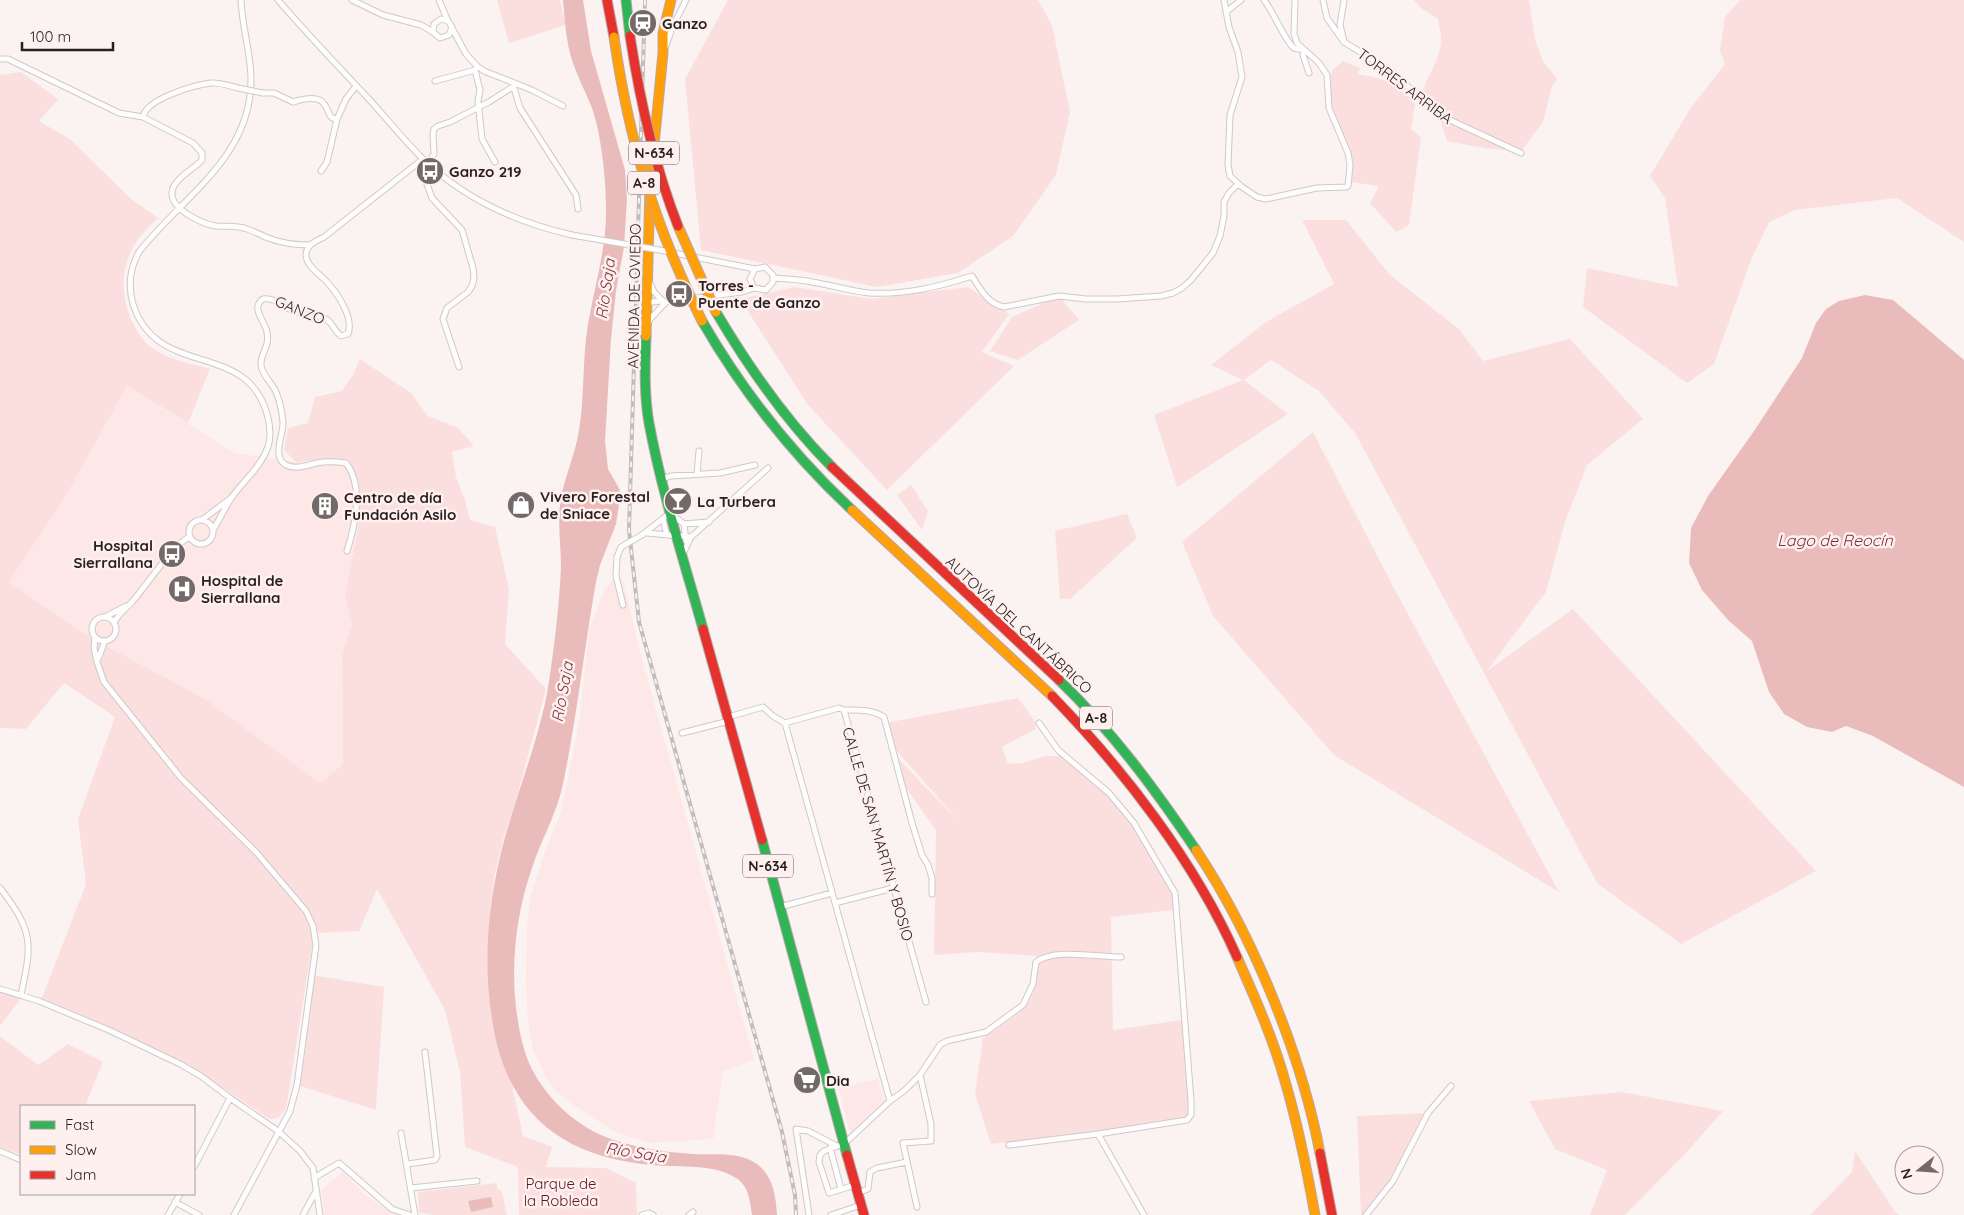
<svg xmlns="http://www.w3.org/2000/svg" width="1964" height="1215" font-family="Quicksand,sans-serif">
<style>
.built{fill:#fde8e7}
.green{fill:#fbdfde}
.water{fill:#e9bcbb}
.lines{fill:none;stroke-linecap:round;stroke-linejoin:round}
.street-casing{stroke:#d1c8c8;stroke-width:7}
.fast-casing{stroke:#b9a9a9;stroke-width:11}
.slow-casing{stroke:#b9a9a9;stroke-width:11}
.jam-casing{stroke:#b9a9a9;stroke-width:11}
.street{stroke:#fefdfd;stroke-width:5}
.fast{stroke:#30b455;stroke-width:9}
.slow{stroke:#ff9f0a;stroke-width:9}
.jam{stroke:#e5322d;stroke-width:9}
.rail-casing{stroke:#c0bdbd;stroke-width:4}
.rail{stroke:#fdf0ef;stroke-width:2;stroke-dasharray:5.5;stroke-linecap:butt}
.street-bridge-casing{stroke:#d1c8c8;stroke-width:7;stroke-linecap:butt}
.slow-bridge-casing{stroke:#b9a9a9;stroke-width:11;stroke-linecap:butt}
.jam-bridge-casing{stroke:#b9a9a9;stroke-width:11;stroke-linecap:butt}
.street-bridge{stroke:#fefdfd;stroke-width:5}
.slow-bridge{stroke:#ff9f0a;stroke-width:9}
.jam-bridge{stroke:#e5322d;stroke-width:9}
.labels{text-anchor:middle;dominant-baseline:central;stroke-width:5;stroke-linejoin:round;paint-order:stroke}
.shield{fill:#fdf0ef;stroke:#695e5d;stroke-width:1}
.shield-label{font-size:14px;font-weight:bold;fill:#2a1f1f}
.poi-label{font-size:15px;font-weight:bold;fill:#2a1f1f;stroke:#fdf0ef;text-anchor:start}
.street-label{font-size:15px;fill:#2a1f1f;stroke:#fdf0ef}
.park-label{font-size:15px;fill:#5f171f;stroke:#fdf0ef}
.water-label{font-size:16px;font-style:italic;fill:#7e3338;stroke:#fdf0ef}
</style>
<rect width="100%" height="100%" fill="#faf3f2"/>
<path class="built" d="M127,386L235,453L296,462L349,459L354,473L360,511L345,596L352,626L342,654L343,764L320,783L205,699L86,635L9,582L64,499Z
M616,576L622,577L642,660L754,1060L723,1071L713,1139L649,1143L615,1132L569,1102L554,1089L545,1076L533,1049L528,1022L526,980L527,926L531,895L547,846L561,813L579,723L589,631L604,590Z
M878,1079L884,1100L883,1103L850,1133L839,1088Z
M343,1172L365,1195L395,1215H325L321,1190Z"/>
<path class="green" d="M497,0H560L566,25L509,43Z
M728,0H1038L1052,25L1070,112L1056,175L1013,236L958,273L877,287L701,250L685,79Z
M1414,0H1529L1535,40L1543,61L1557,79L1552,86L1543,122L1522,150C1496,151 1472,146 1447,141L1438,113L1421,97C1425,78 1439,63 1441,43C1442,36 1439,27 1438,19L1421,8Z
M1740,0H1964V242L1897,198L1795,210L1769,222L1751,260L1714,364L1687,383L1583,307L1587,268L1678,287L1665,198L1650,176L1690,109L1725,64L1720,51L1725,17Z
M1343,61L1360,68L1358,74C1385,79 1398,82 1415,104L1411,129L1421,137L1409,225L1396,232L1370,203L1379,186L1351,182L1352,164L1331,106L1329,79L1333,70Z
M21,72L58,99L39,121L71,140L131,199L158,218C151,225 142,233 137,241C121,264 120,292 130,317C135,328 142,341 152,348C167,359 192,364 210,369L188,423L127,386L64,499L9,582L86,635L205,699L320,783L343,764L342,654L352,625L345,596L361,510L349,459L296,462L284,450L288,428L308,423L315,397L342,391L353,375L360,359L411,393L428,416L458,428L474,446L452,452L456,477L465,500L470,520L495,527L509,589L505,644L546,689L518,793L504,836L494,877L490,913L513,1090L523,1136L552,1147L546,1167L606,1168L636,1183L637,1215H519L518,1167L465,1147L460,1072L445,1010L377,889L359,931L314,933L286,1109L278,1118L269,1119L201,1073L122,1032L42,998L86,884L78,819L115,717L64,683L26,729L0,728V75Z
M1302,220H1346L1390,275L1459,329L1483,361L1570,339L1643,419L1587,465L1565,522L1546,592L1487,671L1573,609L1816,871L1681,944L1597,883L1355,433L1319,391L1271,360L1244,380L1288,414L1177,487L1154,415L1243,380L1211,365L1266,322L1334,284Z
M795,287L871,299L968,287L1009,314L982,352L1014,366L887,490L808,405L740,299Z
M1059,296L1079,320L1018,360L990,351L1012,317Z
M1313,432L1396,592L1559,892L1334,755L1213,616L1182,542Z
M911,485L928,511L922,530L897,495Z
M1127,514L1137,538L1070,599H1060L1055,531Z
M1018,698L1034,720L1036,729L1002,747L1008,764L1022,763L1045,756H1062L1108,796L1124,814L1143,842L1173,894V910L1111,917L1113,1030L1182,1020L1191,1115L1187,1120L991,1144L975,1094L983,1038C997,1028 1015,1018 1027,1005C1035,995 1040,969 1037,956L977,952L934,955L936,830L904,785L893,753L962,825L890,743L885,723Z
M312,975L384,987L376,1110L297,1085Z
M0,992L21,998L0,1026Z
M0,1036L38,1065L68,1044L103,1062L85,1106H21V1155L0,1147Z
M1622,1092L1723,1111L1685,1154L1625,1215H1590L1607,1170L1555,1149L1529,1101Z
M1428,1113L1393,1181L1366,1215H1361L1357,1116Z
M1855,1151L1896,1213L1900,1215H1810L1852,1172Z
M497,1183V1188L502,1192L507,1215H432L419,1212L418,1192Z"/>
<path class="water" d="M563,0H583L591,51L625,170L627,199L624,247L616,291L611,339L605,441L608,469L620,490V499L616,524L600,565L596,582C584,649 577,717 563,784C557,813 541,840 532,868C512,925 508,991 524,1049C534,1085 567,1120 601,1135C629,1147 663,1152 693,1154C714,1155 739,1151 757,1164C773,1176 776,1196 777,1215H752C750,1201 749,1186 736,1178C713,1163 679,1168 653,1165C564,1158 508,1115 493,1025C482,962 488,899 505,837C519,787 539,739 548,688C554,649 559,608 561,568C561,545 557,520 561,498C565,475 576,453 579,430C585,395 582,359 588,324C595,284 607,247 606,206C606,179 601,133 592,108C586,93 578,78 573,63C566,43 565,21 563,0Z
M1865,295L1893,300L1964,360V787L1873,736L1846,726L1832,732L1807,727L1784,714L1769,692L1752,641L1728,620L1702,590L1689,563L1691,528L1708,496L1754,431L1802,358L1816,323L1826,309L1839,301Z
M491,1197L493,1207L471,1212L468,1201Z"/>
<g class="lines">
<defs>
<path id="street" d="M278,0C307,34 338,66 368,98C386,118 403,139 422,158C464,199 515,222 572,235
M352,0L383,15L421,25L433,32L440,38L449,35L452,27L448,21L441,19L434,24L433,32
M439,0L448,21
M1224,0L1229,27L1238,52L1242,77L1230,115L1228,165L1230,176L1242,187L1257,197L1266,199L1317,188L1346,187L1348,186L1350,165L1348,153L1329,108L1327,75L1319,63L1297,43L1294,34L1295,0
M1264,0C1273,11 1286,43 1294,48C1296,49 1299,49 1302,49
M1323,0L1327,18L1344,42L1388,69L1438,113L1450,120L1521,153
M1344,0L1340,25L1344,41
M1226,12L1241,0
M452,28L466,54L477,66L484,71L532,90L563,106
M666,46L672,28L686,0
M1304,51L1303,55L1309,73
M0,59H8L119,113L143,117L193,143L202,153V160C193,170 171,180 172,194C172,210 203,224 216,226C227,227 236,225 247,229C254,231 261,235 268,238C281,243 296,245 310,245
M477,66L475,70L480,90L478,101L482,139L495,162
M435,81L475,70
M514,88L520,108L576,195L578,209
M263,93H274L293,102C337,88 321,120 337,119L346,99L356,86
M143,117C146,99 194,85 211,83C219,82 230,86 238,88
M419,162L432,198L462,230L473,268L474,278L472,286L468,292L447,308L443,319L459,367
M428,163L434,154L433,134L434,129L438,126L450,122L489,102L514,86
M321,171L327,162L337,119
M774,278C786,279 800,279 812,282C831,285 850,291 869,293C905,295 938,287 972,276C981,290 987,303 1004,307L1059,296L1086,299H1117L1161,296L1173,293L1182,288L1191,280L1213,253L1220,236L1224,216V202L1229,193L1238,184
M649,281L654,292L663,301
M754,288L750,279L755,269
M646,303L659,301L666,302L742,292L754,288L766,290L773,282V275L765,267L755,269L674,253
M647,325L651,318L666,302
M697,474L699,451
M662,479L671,476L720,473L755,465
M663,519L667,535
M189 532a12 12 0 1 1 24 0a12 12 0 1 1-24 0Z
M202,520L231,498
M684,524L686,541
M213,530C220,519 225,507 232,497C244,480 261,467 268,447C271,437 270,424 267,414C246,339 157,380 133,304C128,286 130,268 139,252C182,197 251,158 251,80C251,53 242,27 241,0
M647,533L691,537
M642,535L670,513L684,524L709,522
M347,551C355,526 364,486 346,463C339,462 331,461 323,462C311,463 298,471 286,465C271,457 284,434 283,422C282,412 280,401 276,392C272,382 262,376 261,365C260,353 270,348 267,332C265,321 250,308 263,299C274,297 282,306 291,310C302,315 315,314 326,319C333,323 334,331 341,336L348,334C354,318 338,294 327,282C321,275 306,266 306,255C306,245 316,241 324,237L423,159
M683,554L691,537L768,468
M617,557L616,576L623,605
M105,617L126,606
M92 629a12 12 0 1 1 24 0a12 12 0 1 1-24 0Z
M114,623C118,614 126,609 132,602C148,584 170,548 189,537
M95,637L94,648L97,662L104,682L181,778L256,852L306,911L313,926L316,945L297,1085L290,1111L234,1215
M98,659L105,641
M728,717L763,707L773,716L785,723
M785,723L890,1101
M785,723L839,708L844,710
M1039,723L1058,750L1109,793L1134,823L1175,893L1191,1101V1115L1187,1120L1098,1134L1144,1215
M682,733L729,721
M0,888C34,932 32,943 21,995
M835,903L893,888
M780,907L832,893
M0,989L39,1001L111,1031L180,1064L201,1076L230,1098L278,1131L300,1151L313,1168L320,1215
M926,1002L844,710C858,710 871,709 884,717L912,823L922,855L928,865L932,878V894
M401,1133L415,1215
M1009,1145L1098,1134
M830,1148L841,1189
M0,1151L21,1160
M408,1164L435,1160L437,1156L425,1052
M194,1167L230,1098
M314,1178L339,1163L392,1209L410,1215
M855,1185L829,1193L819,1162L820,1155L824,1151L844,1144L890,1101L905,1090L920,1075L940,1045L947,1041L986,1032L1023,1005L1033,984L1036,962C1054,948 1098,957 1121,957
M411,1188L477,1181
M858,1193L868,1189L870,1172L877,1168L907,1162
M175,1202L199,1215
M917,1207L903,1143L931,1141V1124L920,1075
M168,1215L180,1194
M303,1215L316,1191
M642,1215L649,1213L653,1215
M689,1215L693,1212
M809,1215L796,1129L808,1131L837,1146
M831,1215L861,1205
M1366,1215L1393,1181L1428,1113L1451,1086"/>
<path id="fast" d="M626,0L630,36
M716,312C749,368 786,421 832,467
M702,321C743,392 793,455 852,510
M646,336C645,365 644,395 649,423C662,493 684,561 703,629
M1059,680C1112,731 1155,789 1196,850
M762,840L847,1155"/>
<path id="slow" d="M646,336L650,186L663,53V33L671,0
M852,510L1052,696
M1196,850C1252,934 1301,1053 1320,1153
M1237,957C1255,998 1273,1038 1285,1081C1298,1125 1307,1170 1315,1215"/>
<path id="jam" d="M607,0L614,37
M832,467L1059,680
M703,629L762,840
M1052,696C1124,770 1195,862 1237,957
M1320,1153L1332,1215
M847,1155L864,1215"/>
</defs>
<use href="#street" class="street-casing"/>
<use href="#fast" class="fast-casing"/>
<use href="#slow" class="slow-casing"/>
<use href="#jam" class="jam-casing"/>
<use href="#street" class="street"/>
<use href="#fast" class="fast"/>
<use href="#slow" class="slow"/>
<use href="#jam" class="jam"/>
<defs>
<path id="rail" d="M645,0L629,530L639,622L782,1132L795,1195L796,1215"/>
</defs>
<use href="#rail" class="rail-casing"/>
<use href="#rail" class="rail"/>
<defs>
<path id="street-bridge" d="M238,88L263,93
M572,235L671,252
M617,557L621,547L642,535"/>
<path id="slow-bridge" d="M614,37C629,142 655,226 702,321
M678,226L716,312"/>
<path id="jam-bridge" d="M630,36C640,101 654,165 678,226"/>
</defs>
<use href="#street-bridge" class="street-bridge-casing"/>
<use href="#slow-bridge" class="slow-bridge-casing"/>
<use href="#jam-bridge" class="jam-bridge-casing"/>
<use href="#street-bridge" class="street-bridge"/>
<use href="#slow-bridge" class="slow-bridge"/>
<use href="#jam-bridge" class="jam-bridge"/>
</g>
<defs>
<symbol id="station-disc" viewBox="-11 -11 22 22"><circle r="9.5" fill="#736969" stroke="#fdf0ef"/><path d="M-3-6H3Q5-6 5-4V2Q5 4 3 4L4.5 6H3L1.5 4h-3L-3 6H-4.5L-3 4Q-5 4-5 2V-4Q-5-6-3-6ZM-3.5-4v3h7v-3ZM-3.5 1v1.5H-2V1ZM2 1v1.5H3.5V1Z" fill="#fff"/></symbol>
<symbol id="bus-disc" viewBox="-11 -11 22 22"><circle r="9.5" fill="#736969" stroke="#fdf0ef"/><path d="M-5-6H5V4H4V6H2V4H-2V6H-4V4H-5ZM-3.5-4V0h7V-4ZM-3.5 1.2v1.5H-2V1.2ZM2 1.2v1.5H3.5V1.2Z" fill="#fff"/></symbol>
<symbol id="bar-disc" viewBox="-11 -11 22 22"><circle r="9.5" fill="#736969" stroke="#fdf0ef"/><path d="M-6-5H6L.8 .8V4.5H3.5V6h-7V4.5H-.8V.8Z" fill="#fff"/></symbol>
<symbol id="shop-disc" viewBox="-11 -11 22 22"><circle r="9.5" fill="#736969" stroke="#fdf0ef"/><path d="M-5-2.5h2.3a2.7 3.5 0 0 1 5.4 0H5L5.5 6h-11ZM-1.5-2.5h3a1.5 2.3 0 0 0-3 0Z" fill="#fff"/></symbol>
<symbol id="building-disc" viewBox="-11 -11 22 22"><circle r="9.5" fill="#736969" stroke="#fdf0ef"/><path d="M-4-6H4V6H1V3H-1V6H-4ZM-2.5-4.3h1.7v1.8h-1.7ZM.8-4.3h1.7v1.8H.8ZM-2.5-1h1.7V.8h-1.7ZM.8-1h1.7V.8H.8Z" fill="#fff"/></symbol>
<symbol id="hospital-disc" viewBox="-11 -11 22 22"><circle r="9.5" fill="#736969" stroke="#fdf0ef"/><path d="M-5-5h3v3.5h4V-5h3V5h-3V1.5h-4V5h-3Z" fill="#fff"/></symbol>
<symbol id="supermarket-disc" viewBox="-11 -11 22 22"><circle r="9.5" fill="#736969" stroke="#fdf0ef"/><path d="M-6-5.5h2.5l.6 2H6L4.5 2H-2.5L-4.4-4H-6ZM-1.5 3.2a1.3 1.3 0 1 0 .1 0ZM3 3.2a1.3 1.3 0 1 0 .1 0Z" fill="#fff"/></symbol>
</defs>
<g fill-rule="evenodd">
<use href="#station-disc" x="627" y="7" width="32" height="32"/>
<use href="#bus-disc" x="414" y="155" width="32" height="32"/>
<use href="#bus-disc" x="663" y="278" width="32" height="32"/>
<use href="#bar-disc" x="662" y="485" width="32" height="32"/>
<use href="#shop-disc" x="505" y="489" width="32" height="32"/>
<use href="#building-disc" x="309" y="490" width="32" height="32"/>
<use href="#bus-disc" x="156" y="538" width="32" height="32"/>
<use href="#hospital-disc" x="166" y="573" width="32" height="32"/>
<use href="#supermarket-disc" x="791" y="1064" width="32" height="32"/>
</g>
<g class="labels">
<g class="shield">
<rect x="629" y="141.5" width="50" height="23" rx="4"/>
<rect x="628" y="171.5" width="32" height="23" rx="4"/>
<rect x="1080" y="706.5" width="32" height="23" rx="4"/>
<rect x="743" y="854.5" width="50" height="23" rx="4"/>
</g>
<g class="shield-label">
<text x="654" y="153">N-634</text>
<text x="644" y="183">A-8</text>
<text x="1096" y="718">A-8</text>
<text x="768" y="866">N-634</text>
</g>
<g class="poi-label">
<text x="662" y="23">Ganzo</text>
<text x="449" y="171">Ganzo 219</text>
<text x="698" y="285">Torres -<tspan x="698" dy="17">Puente de Ganzo</tspan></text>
<text x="540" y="496">Vivero Forestal<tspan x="540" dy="17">de Sniace</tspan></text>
<text x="344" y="497">Centro de día<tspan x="344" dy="17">Fundación Asilo</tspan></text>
<text x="697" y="501">La Turbera</text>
<text x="153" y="545" text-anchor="end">Hospital<tspan x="153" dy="17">Sierrallana</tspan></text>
<text x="201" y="580">Hospital de<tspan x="201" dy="17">Sierrallana</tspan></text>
<text x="826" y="1080">Dia</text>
</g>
<g class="street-label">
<text transform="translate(1405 86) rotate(37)">TORRES ARRIBA</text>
<text transform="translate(634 296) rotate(-89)">AVENIDA DE OVIEDO</text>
<text transform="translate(300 310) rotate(22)">GANZO</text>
<text transform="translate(1019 625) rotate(43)">AUTOVÍA DEL CANTÁBRICO</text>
<text transform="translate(878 834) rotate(74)">CALLE DE SAN MARTÍN Y BOSIO</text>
</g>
<g class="park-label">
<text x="561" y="1183">Parque de<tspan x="561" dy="17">la Robleda</tspan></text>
</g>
<g class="water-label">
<text transform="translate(605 289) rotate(-82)">Río Saja</text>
<text x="1835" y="540">Lago de Reocín</text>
<text transform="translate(562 692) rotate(-80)">Río Saja</text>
<text transform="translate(636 1152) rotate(9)">Río Saja</text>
</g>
</g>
<rect x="20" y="1105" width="175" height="90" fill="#fdf0ef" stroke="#a99c9c"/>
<rect x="30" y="1121" width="25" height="8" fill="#30b455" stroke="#a99c9c"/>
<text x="65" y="1130" font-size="15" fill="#2a1f1f">Fast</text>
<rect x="30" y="1146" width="25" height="8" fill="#ff9f0a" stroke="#a99c9c"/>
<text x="65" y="1155" font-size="15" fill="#2a1f1f">Slow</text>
<rect x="30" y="1171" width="25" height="8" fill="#e5322d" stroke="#a99c9c"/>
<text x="65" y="1180" font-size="15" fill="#2a1f1f">Jam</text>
<g transform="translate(1919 1170) rotate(253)"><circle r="24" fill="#fdf0ef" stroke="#a99c9c"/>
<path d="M0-4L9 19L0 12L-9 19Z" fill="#736969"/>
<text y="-8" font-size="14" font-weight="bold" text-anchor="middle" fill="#2a1f1f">N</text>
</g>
<path d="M22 42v8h91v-8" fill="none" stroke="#2a1f1f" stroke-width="2.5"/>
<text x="30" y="42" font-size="15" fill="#2a1f1f" stroke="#fdf0ef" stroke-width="4" paint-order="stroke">100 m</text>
</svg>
